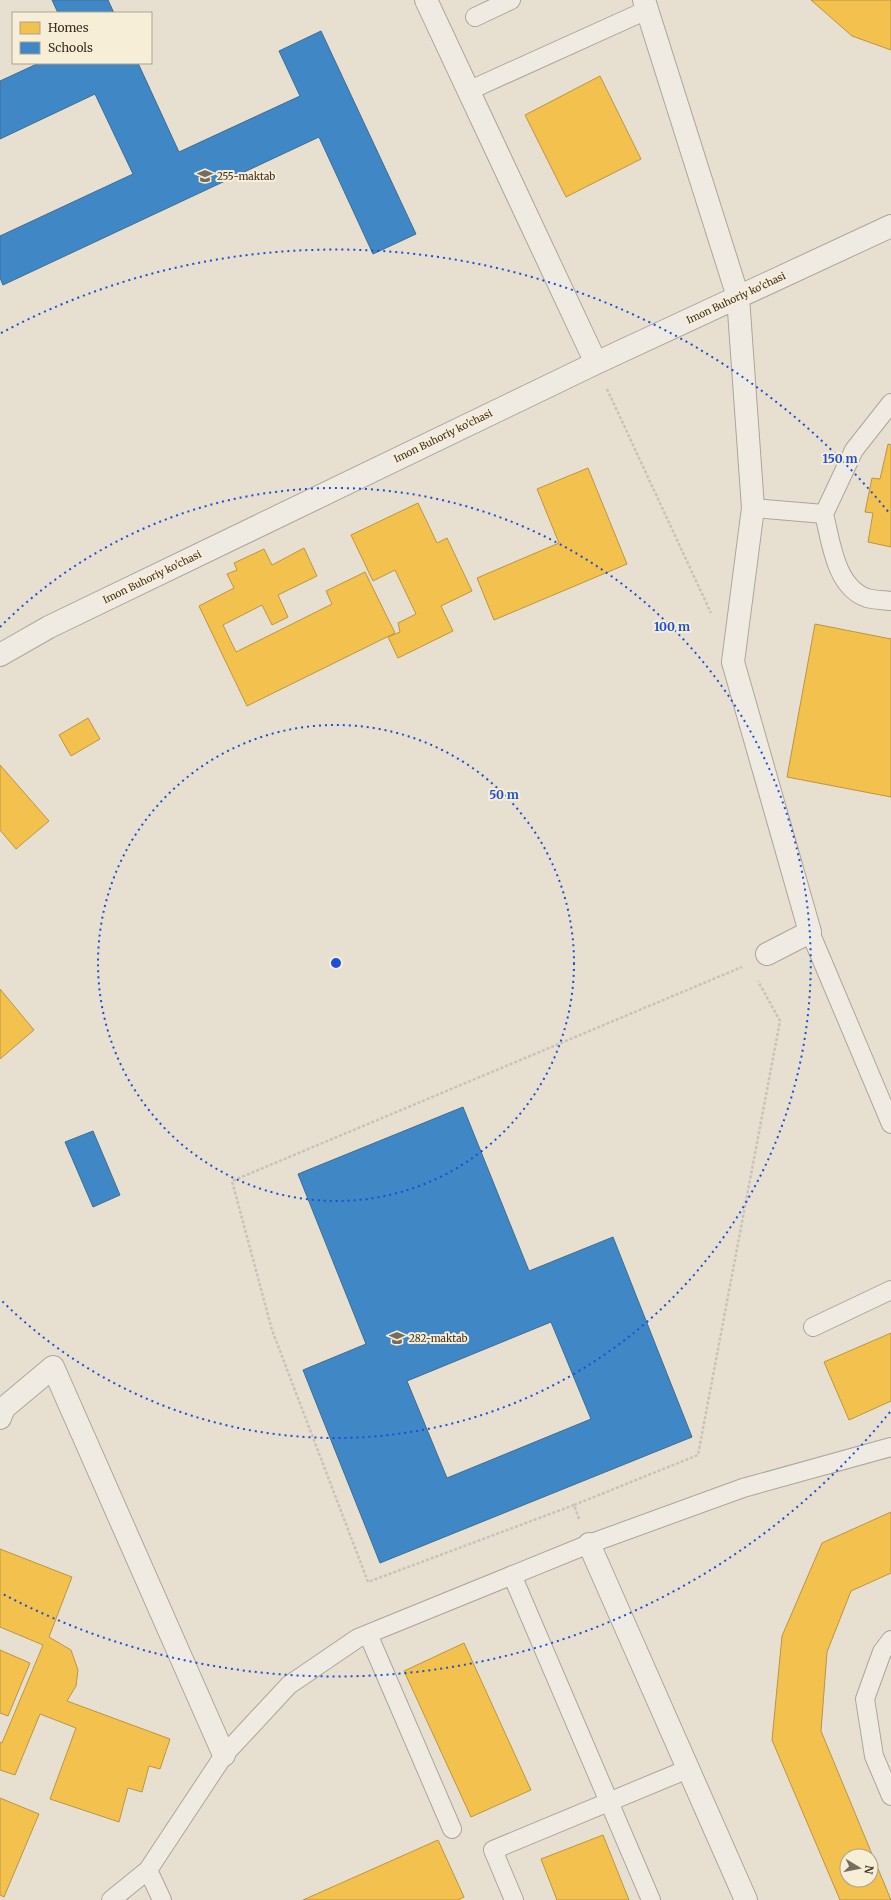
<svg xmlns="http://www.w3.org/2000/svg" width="891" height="1900" font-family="Merriweather,serif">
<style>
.homes{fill:#f2c14e;stroke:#bc9540;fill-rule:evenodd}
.schools{fill:#3f88c5;stroke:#3e6d94;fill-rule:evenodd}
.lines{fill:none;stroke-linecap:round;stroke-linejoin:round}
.service-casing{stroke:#ada599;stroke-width:20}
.minor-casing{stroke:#ada599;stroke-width:24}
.path{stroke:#c8c2b9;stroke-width:2.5;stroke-dasharray:3 2;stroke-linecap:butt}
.service{stroke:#efebe3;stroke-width:18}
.minor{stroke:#efebe3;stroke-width:22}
.ring{fill:none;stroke:#1d4ed8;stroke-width:2;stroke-dasharray:2 4}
.labels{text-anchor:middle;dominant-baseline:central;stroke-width:4;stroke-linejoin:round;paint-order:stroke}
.poi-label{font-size:10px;fill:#3d2e20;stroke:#f7eed8;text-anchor:start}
.street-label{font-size:10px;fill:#3d2e20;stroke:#f7eed8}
.centre{fill:#1d4ed8;stroke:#f7eed8;stroke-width:2}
.ring-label{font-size:12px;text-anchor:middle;font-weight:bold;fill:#1d4ed8;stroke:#f7eed8;stroke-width:4;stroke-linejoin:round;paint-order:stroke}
</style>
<rect width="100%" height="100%" fill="#e7e0d1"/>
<path class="homes" d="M811,0H891V50L852,36Z
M600,76L641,159L566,197L525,115Z
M888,444L891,445V547L868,542L873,513L865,512L872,478L880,479Z
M588,468L627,564L494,620L477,578L559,543L537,489Z
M418,503L437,543L447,538L472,591L441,606L453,631L398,658L388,637L400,632L398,623L416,614L395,570L373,581L351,535Z
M304,548L317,576L278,595L288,617L272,625L262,605L223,625L236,652L332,604L326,591L365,572L395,633L247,706L199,606L234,588L227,574L237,570L234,563L264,549L272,565Z
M815,624L891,639V797L787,777Z
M88,718L100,739L71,756L59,735Z
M0,765L49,821L16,849L0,830Z
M0,989L34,1030L0,1059Z
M891,1333V1401L849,1420L824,1362Z
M891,1512V1573L851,1591L827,1652L821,1731L891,1900H840L772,1740L782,1636L822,1543ZM847,1856H871V1880H847Z
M0,1549L72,1577L49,1637L71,1650L78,1670L76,1686L67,1701L170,1739L160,1769L149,1766L142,1792L128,1788L119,1822L50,1799L76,1728L40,1714L15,1775L0,1770V1742L2,1743L43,1645L0,1627Z
M464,1643L531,1790L471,1817L404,1671Z
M0,1650L30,1663L8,1716L0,1713Z
M0,1798L39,1814L4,1897L0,1895Z
M603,1835L629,1900H557L541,1859Z
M438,1840L464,1897L458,1900H303Z"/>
<path class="schools" d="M52,0H108L114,13H58Z
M321,31L416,234L373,254L319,137L3,285L0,278V236L133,174L95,94L0,139V81L39,63H138L179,152L300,96L279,51Z
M463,1107L529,1271L613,1237L692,1437L380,1563L303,1370L366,1344L298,1174ZM551,1322L591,1419L447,1478L407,1381Z
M93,1131L120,1195L93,1207L65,1142Z"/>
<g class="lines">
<defs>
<path id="service" d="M475,17L511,0
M468,91L647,10
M753,508L824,514L854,450L891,403
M824,514C831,541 835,587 867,598C874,600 883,600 891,601
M810,932L891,1124
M813,1327L891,1290
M512,1575L651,1900
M368,1634L452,1829
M891,1640L882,1652L865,1699L874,1756L891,1796
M148,1870L162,1900
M111,1900L148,1870L224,1755L289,1685L358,1638L589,1544L743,1488L891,1447
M514,1900L493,1850L688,1769"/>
<path id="minor" d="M426,0L596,363
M644,0L738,297L753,508L733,662L810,932L767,954
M0,655L49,627L596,363L891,226
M0,1418L4,1408L53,1367L224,1755
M589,1544L746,1900"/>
</defs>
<use href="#service" class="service-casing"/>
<use href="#minor" class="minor-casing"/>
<path class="path" d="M607,389L711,613
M574,1505L368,1582L272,1330L232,1181L742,967
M579,1519L574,1505L698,1455L780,1021L758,981"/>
<use href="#service" class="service"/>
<use href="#minor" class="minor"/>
</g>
<g class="ring">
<circle cx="336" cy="963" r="238"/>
<path d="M0 627A475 475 0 1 1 0 1299"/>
<path d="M890 1412A713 713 0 0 1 1 1593M1 333A713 713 0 0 1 890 514"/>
</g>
<defs>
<symbol id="school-bare" viewBox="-9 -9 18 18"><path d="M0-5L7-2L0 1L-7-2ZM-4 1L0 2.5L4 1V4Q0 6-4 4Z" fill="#786c5e" stroke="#f7eed8" stroke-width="2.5" paint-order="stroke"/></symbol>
</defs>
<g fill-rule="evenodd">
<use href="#school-bare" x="194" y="165" width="22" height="22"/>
<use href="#school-bare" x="386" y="1327" width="22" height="22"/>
</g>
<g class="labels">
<g class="poi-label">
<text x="217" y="176">255-maktab</text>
<text x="409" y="1338">282-maktab</text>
</g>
<g class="street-label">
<text transform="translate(736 298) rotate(-25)">Imon Buhoriy ko'chasi</text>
<text transform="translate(443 436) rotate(-26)">Imon Buhoriy ko'chasi</text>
<text transform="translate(152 577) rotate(-26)">Imon Buhoriy ko'chasi</text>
</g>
</g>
<circle cx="336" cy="963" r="6" class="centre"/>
<g class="ring-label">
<text x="840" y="463">150 m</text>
<text x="672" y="631">100 m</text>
<text x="504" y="799">50 m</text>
</g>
<rect x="12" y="12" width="140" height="52" fill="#f7eed8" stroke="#ada18e"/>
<rect x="20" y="22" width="20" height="12" fill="#f2c14e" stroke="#ada18e"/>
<text x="48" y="32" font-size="12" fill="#3d2e20">Homes</text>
<rect x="20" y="42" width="20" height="12" fill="#3f88c5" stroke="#ada18e"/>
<text x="48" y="52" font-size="12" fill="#3d2e20">Schools</text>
<g transform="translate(859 1868) rotate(100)"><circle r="19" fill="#f7eed8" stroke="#ada18e"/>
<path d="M0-3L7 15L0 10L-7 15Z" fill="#786c5e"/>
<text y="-6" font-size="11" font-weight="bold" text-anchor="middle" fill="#3d2e20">N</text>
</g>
</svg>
